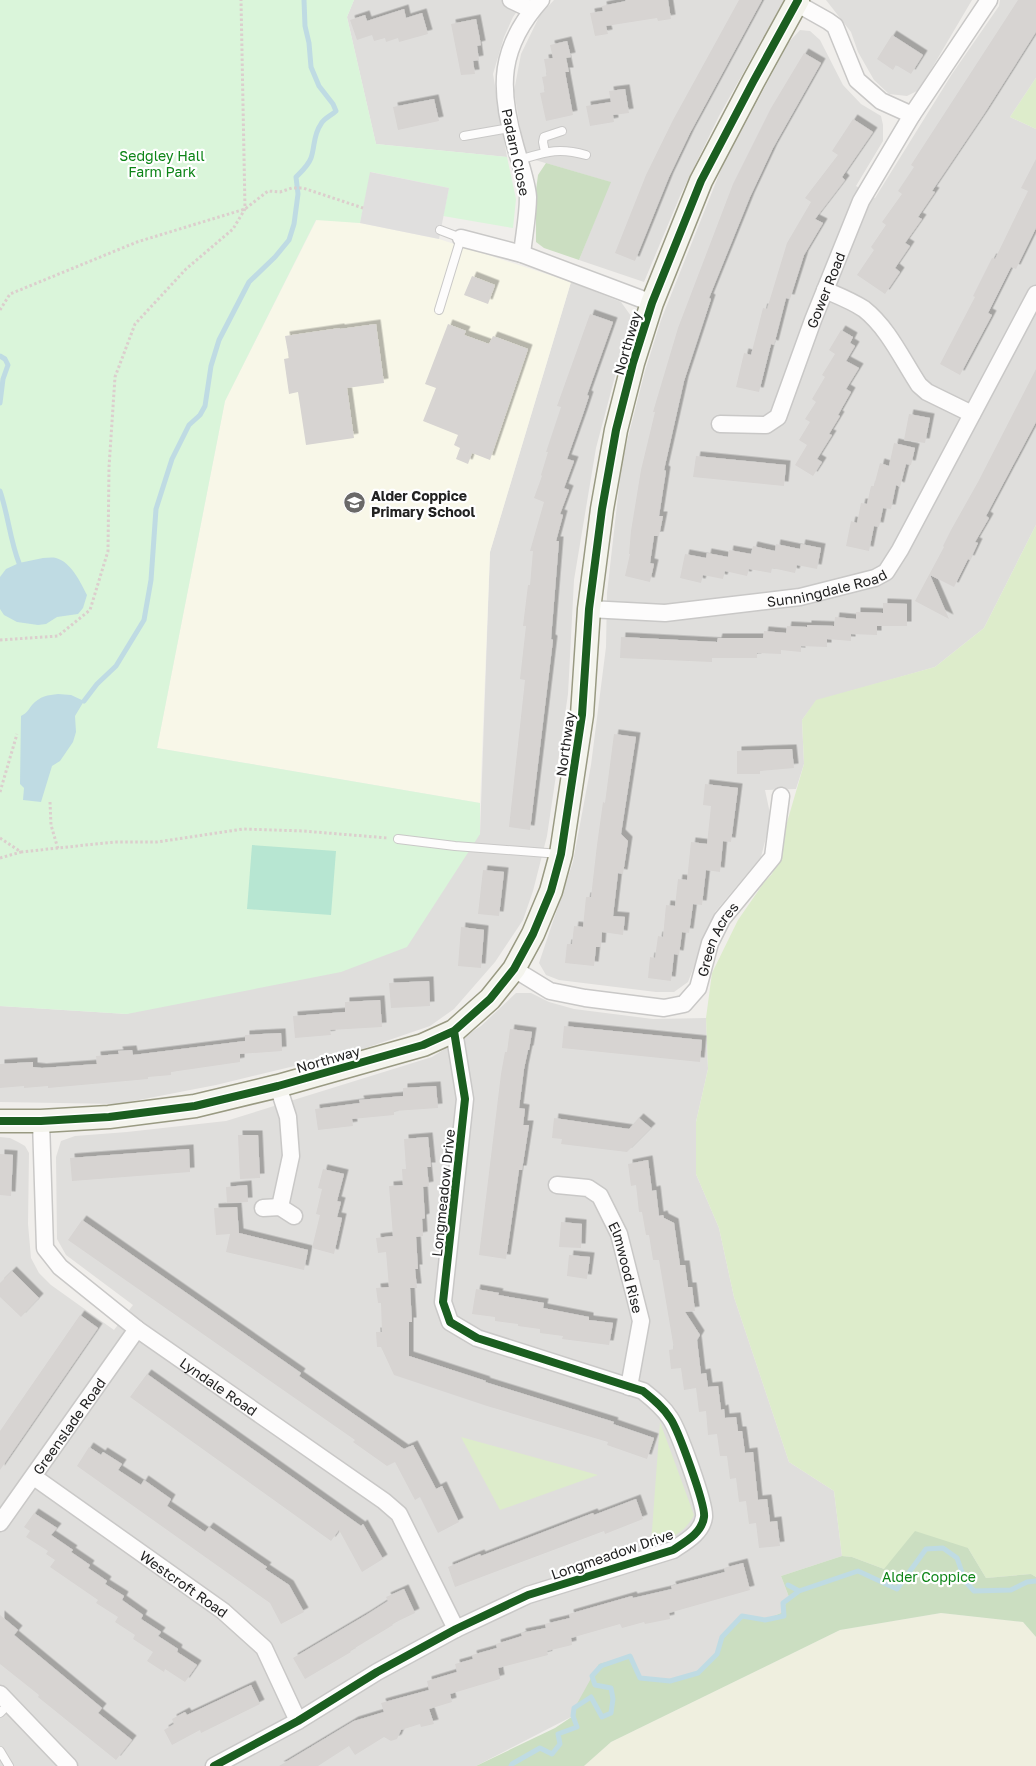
<svg xmlns="http://www.w3.org/2000/svg" width="1036" height="1766" font-family="'Golos Text',sans-serif">
<style>
.residential{fill:#dfdedc}
.education{fill:#f8f7e8}
.farmland{fill:#efefdf}
.grass{fill:#ddeccb}
.forest{fill:#cbdec1}
.park{fill:#daf5da}
.pitch{fill:#b7e6d2}
.parking{fill:#e0dfde}
.water{fill:#bfdbe3}
.lines{fill:none;stroke-linecap:round;stroke-linejoin:round}
.stream{stroke:#bfdbe3;stroke-width:5}
.building{fill:#d7d4d2;filter:url(#shadow)}
.lane-casing{stroke:#c9c8c7;stroke-width:10}
.street-casing{stroke:#c9c8c7;stroke-width:19}
.secondary-casing{stroke:#999a82;stroke-width:25}
.path{stroke:#dccecd;stroke-width:3;stroke-dasharray:2.5 2.5;stroke-linecap:butt}
.lane{stroke:#fdfcfc;stroke-width:8}
.street{stroke:#fdfcfc;stroke-width:16}
.secondary{stroke:#f4f4ed;stroke-width:22}
.cycleway-casing{stroke:#fff;stroke-width:11}
.cycleway{stroke:#1b5e20;stroke-width:8}
.labels{text-anchor:middle;dominant-baseline:central;stroke-width:4.5;stroke-linejoin:round;paint-order:stroke}
.street-label{font-size:14px;fill:#222;stroke:#fff}
.park-label{font-size:14px;fill:#0c8416;stroke:#fff}
.poi-label{font-size:14px;font-weight:bold;fill:#222;stroke:#fff;text-anchor:start}
</style>
<defs>
<filter id="shadow"><feDropShadow dx="4.5" dy="-4.5" stdDeviation="0" flood-color="#0004"/></filter>
</defs>
<rect width="100%" height="100%" fill="#f0eeeb"/>
<path class="residential" d="M354,0H525L513,17L504,37L493,74L507,157L376,144L347,17Z
M554,0H784L719,116L680,196L644,282L579,260L610,182L525,157L514,91L521,54L540,15Z
M826,0H972L919,90L907,96L889,94L874,80L858,52L851,32Z
M1000,0H1036V78L1010,117L1036,129V525L984,628L935,667L816,701L802,720L804,764L796,789L765,790L771,818L761,857L715,912L688,982L674,992H656L559,980L546,975L539,963L573,862L591,765L606,647L607,593L622,461L645,371L661,320L722,167L789,42L800,30L810,31L820,40L843,85L861,104L881,116L883,125V141L856,186L875,198L952,74L999,6Z
M571,282L621,302L631,316L596,448L574,580L568,694L547,836L533,891L523,920L495,962L454,1009L430,1026L357,1051L216,1085L118,1104L0,1102V1006L127,1014L480,834L490,552Z
M516,993H531L549,1002L574,1009L653,1019L706,1018L708,1069L696,1122V1174L719,1228L734,1297L789,1462L834,1491L842,1556L781,1576L789,1597L781,1613L766,1619L741,1616L722,1637L716,1654L698,1673L670,1681L641,1677L573,1716L476,1766H0V1137L10,1138L18,1142L25,1146L29,1153L28,1224L31,1258L39,1273L51,1285L114,1330L133,1305L66,1255L57,1239L56,1157L61,1141L75,1136L127,1132L226,1121L432,1057L481,1026Z"/>
<path class="education" d="M317,219L360,223L439,239L571,282L490,552L480,803L157,748L225,401Z"/>
<path class="farmland" d="M941,1613L1023,1622L1036,1637V1766H584L611,1742L840,1630Z"/>
<path class="grass" d="M1036,78V129L1010,117Z
M1036,525V1577L1031,1574L986,1578L968,1548L884,1569L852,1557L842,1556L834,1491L789,1462L734,1297L719,1228L696,1174V1122L708,1069L706,1018L712,973L738,920L765,881L772,874L804,764L802,720L816,700L935,667L984,628Z
M660,1422L694,1515C683,1535 671,1538 651,1544Z
M461,1437L598,1475L500,1510Z"/>
<path class="forest" d="M546,163L611,182L579,260L544,248L536,242V190L538,175Z
M915,1531L968,1548L986,1578L1031,1574L1036,1577V1637L1023,1622L941,1613L840,1630L611,1742L584,1766H476L555,1728L573,1716L574,1709L599,1664L628,1656L641,1677L670,1681L698,1673L716,1654L722,1637L742,1616L766,1619L781,1613L789,1597L781,1576L842,1556L852,1557L884,1569Z"/>
<path class="park" d="M0,0H354L347,17L376,144L507,157L516,199L513,228L443,216L449,188L371,172L360,223L316,220L225,401L157,748L480,803V834L407,947L341,972L127,1014L0,1006Z"/>
<path class="pitch" d="M252,845L336,851L331,915L247,909Z"/>
<path class="parking" d="M370,172L449,188L439,239L360,223Z"/>
<path class="water" d="M43,558C47,558 52,557 56,558C71,562 81,583 87,595L83,608L78,614L57,617L46,624L38,625L17,622L4,615L0,609V577L6,569L19,563Z
M58,694L71,695L84,701L75,716L76,732L73,742L60,761L52,766L41,802L23,800L24,788L20,784L21,716C27,713 28,710 32,705C40,696 48,695 58,694Z"/>
<g class="lines">
<path class="stream" d="M0,356L5,359L8,365L3,379L0,403
M0,491C8,514 10,540 19,563
M84,701L97,684L116,666L144,620L151,580L156,509L172,459L189,425L200,415L205,406L211,366L219,340L249,282L275,257L289,240L294,224L298,194L296,177C301,172 308,166 311,158C315,147 313,135 321,124C324,118 331,116 336,111L333,104L319,86L311,67L309,43L305,26L304,0
M788,1585L799,1591
M511,1766L512,1764L540,1748L552,1754L560,1744L558,1734L577,1727L573,1716L574,1708L591,1697L602,1717L611,1713L613,1699L611,1688L595,1685L592,1676L601,1666L630,1656L640,1678L670,1681L698,1673L717,1654L722,1637L742,1616L765,1620L784,1616L783,1603L799,1591L858,1571L897,1589L926,1549L943,1548L957,1558L965,1581L974,1591L1011,1590L1027,1582L1036,1581"/>
</g>
<path class="building" d="M625,0H668L671,19L658,21L657,18L606,26L608,34L595,36L590,13L603,11L602,6L626,1Z
M739,0H762L690,133L669,177L635,261L615,253L646,175L673,120Z
M1018,0H1036V32L984,114L932,191L935,192L918,217L922,219L905,243L910,246L895,268L900,272L885,294L857,275L874,250L871,247L886,225L882,222L902,194L898,191L914,167L911,165Z
M404,9L406,18L422,13L428,34L399,42L398,38L386,42L385,38L374,41L372,35L357,40L350,20L365,15L367,21Z
M476,19L481,45L477,46L479,60L473,61L475,74L461,75L451,24Z
M892,35L923,55L911,74L896,65L893,70L877,59Z
M567,41L571,57L566,58L569,72H565L573,115L546,121L540,93L545,92L542,77L547,76L544,59L553,58L550,45Z
M804,53L821,63L773,148L750,197L709,298L711,299L684,381L664,470L666,471L659,516H663L659,536H654L650,563L654,564L650,582L625,576L630,554H629L631,531L641,470L655,412H653L678,328L733,184L771,108Z
M625,89L629,113L613,115L614,122L590,126L586,106L611,102L609,91Z
M434,99L439,121L398,130L393,107Z
M853,119L873,132L842,177L845,180L815,219L823,223L804,255L790,299L786,298L774,345L771,344L759,392L736,387L744,353L751,355L763,308L767,309L787,243L811,202L805,198L838,155L832,151Z
M1036,159V228L1016,269L1011,267L988,313L992,315L960,375L940,364L975,297L973,296L992,258L995,259L1028,191L1021,188Z
M472,276L495,285L488,304L464,295Z
M590,314L613,322L587,395L589,396L583,414L567,459L574,461L564,488L569,490L560,514L563,515L556,541H559L551,639L553,640L530,830L509,827L525,680L520,679L526,626H523L528,585H530L533,551H530L544,502L534,498L542,476L541,475L548,452H546L561,407L557,406Z
M376,324L384,383L347,388L354,438L306,445L298,392L289,394L284,359L289,358L285,336L340,328V329Z
M448,324L466,331L464,335L489,344L493,336L528,349L490,460L472,453L468,464L456,459L460,448L454,445L458,435L423,421L436,388L425,384Z
M841,330L853,337L850,343L855,346L846,361L859,368L846,389L851,392L838,415L840,416L829,434L832,435L817,459L822,462L813,476L795,465L807,445L799,440L810,422L805,419L816,402L812,399L825,377L822,375L835,354L829,350Z
M1036,369V422L986,516L989,518L975,542L978,543L970,560L968,559L954,587L930,575L949,619L915,601L944,547L943,546L951,530L978,482Z
M909,414L930,418L925,443L904,440Z
M894,443L915,448L911,465L906,464L900,487L896,485L891,509L883,508L879,527L874,526L869,551L846,546L851,521L857,523L861,503L867,504L871,486H874L880,463L889,466Z
M696,456L786,465L784,486L693,477Z
M776,544L800,549L801,544L821,548L817,569L797,565L795,573L772,568L771,573L749,569L747,576L725,571L723,579L703,575L701,583L680,578L685,554L706,558L707,553L728,557L729,550L751,554L753,546L775,551Z
M883,603L907,604V626H877V635L851,634V641L827,639V647L801,646V652L781,650V654L757,653V658H712V662L620,658L621,637L717,642L718,638H763L764,631L786,633L787,626L807,627V625L834,626L835,617L856,619V612L883,613Z
M614,734L636,737L621,834L628,841L623,874L618,873L613,916L625,917L623,935L602,932L601,947H596L594,966L565,963L567,944H572L574,926L583,927L586,897H591L597,845L603,802L605,803Z
M792,749L794,768L760,771V774H737V751Z
M705,784L738,788L731,842L723,841L720,872L706,870L702,905L693,904L689,933L682,932L679,955L674,954L671,981L648,978L650,957L655,958L658,936L663,937L666,905L675,906L678,879L687,880L691,842L707,844L711,806L703,805Z
M483,870L504,872L499,916L478,914Z
M461,927L484,930L481,968L458,966Z
M429,981L430,1006L391,1008L389,983Z
M380,1000L382,1027L330,1030L331,1035L295,1038L293,1016L345,1012V1002Z
M564,1026L702,1040L700,1062L562,1048Z
M510,1029L532,1032L529,1050H528L524,1069L519,1108L525,1109L523,1125H529L522,1170H519L506,1259L479,1255L501,1074L505,1052H507Z
M281,1033L282,1051L240,1054V1062L171,1072V1075L148,1077V1079L48,1088V1086L24,1088V1086L0,1088V1064L33,1062V1067L42,1068L97,1064L96,1056L119,1054L118,1051L132,1050L133,1055L245,1041V1035Z
M436,1086L438,1108L394,1111V1115L352,1119L353,1126L318,1130L315,1109L360,1103L359,1100L403,1096V1088Z
M554,1118L629,1129L639,1118L651,1128L627,1152L561,1144L562,1139L552,1138Z
M238,1135H258L260,1178L240,1179Z
M428,1137L431,1167H427L429,1186L423,1187L425,1218L422,1219L423,1236L416,1237L418,1269H415L417,1288H410L412,1322H409V1356L486,1381L485,1382L614,1422L613,1424L654,1438L647,1459L607,1445L608,1442L487,1406L394,1375L381,1347H377L376,1332H382L381,1303H378L376,1288L389,1287L386,1252L378,1253L376,1238L393,1236L389,1186L403,1185L402,1169H406L404,1139Z
M189,1149L190,1172L72,1181L70,1158Z
M0,1154L13,1155L11,1196L0,1195Z
M648,1160L652,1191L656,1190L659,1216L663,1215L664,1218L674,1223L680,1265H685L688,1287H692L695,1311L685,1312L700,1335L697,1340L701,1374L706,1373L708,1387L718,1386L721,1410L724,1409L725,1418L736,1417L738,1431H742L745,1453L753,1452L758,1500L767,1499L770,1522L777,1521L780,1546L759,1548L756,1523L749,1524L746,1501L739,1502L736,1478L730,1479L727,1456H720L717,1434L708,1435L706,1411L699,1412L696,1388L684,1390L681,1368L671,1369L669,1350L674,1349L659,1260H653L649,1235H646L642,1212H639L636,1185L631,1186L628,1164Z
M323,1169L344,1174L337,1201L341,1202L337,1217L342,1218L334,1254L312,1248L320,1215L316,1214L322,1189L318,1188Z
M247,1185L248,1202L227,1203L226,1187Z
M237,1207L239,1233L308,1250L304,1270L226,1252L230,1234L216,1235L214,1208Z
M82,1220L301,1373L299,1376L404,1449L413,1445L436,1489L442,1486L459,1522L438,1533L420,1497L415,1500L395,1462L387,1466L353,1442L355,1440L68,1240Z
M561,1222L582,1224L581,1248L559,1247Z
M569,1255L590,1257L587,1279L567,1276Z
M12,1271L39,1298L21,1317L0,1297V1283Z
M476,1289L499,1293L498,1295L544,1303L543,1308L589,1317V1320L613,1323L609,1345L562,1339L563,1336L540,1333V1329L518,1326V1324L495,1321V1317L472,1314Z
M80,1315L98,1328L0,1470V1431Z
M147,1374L361,1526L363,1524L383,1559L362,1572L339,1530L331,1541L130,1397Z
M89,1447L101,1455L103,1452L122,1464L118,1470L141,1485L144,1480L171,1499L167,1506L205,1532L209,1527L267,1567L265,1569L289,1585L304,1612L281,1624L270,1603L77,1466Z
M636,1499L643,1519L605,1534L604,1531L455,1587L448,1567L480,1554L481,1556L593,1513L594,1515Z
M34,1513L57,1528L51,1535L73,1550L71,1552L90,1565L88,1568L107,1581L105,1584L124,1596L122,1600L143,1615L141,1619L161,1632L158,1636L178,1649L177,1652L197,1665L185,1682L165,1669L164,1672L147,1661L153,1652L133,1639L135,1635L115,1622L118,1617L96,1603L98,1600L50,1567L55,1560L46,1554L48,1551L26,1537L30,1531L24,1527Z
M743,1563L750,1590L669,1613L670,1619L645,1624L644,1622L622,1628L620,1624L571,1638L572,1645L547,1651L548,1655L498,1668L500,1679L450,1694L452,1702L429,1709L434,1724L421,1727L420,1724L401,1730L397,1739L391,1741L384,1737L355,1755L349,1746L318,1766H279L354,1721L384,1712L381,1703L429,1690L427,1681L457,1672L455,1664L473,1659L472,1655L497,1648L496,1644L522,1636L521,1633L546,1628L545,1624L570,1618L569,1614L632,1596L633,1598L672,1589L671,1586L725,1572L724,1568Z
M404,1589L415,1613L392,1624L393,1625L350,1651L351,1652L305,1679L293,1658L366,1615L388,1601L386,1597Z
M0,1615L18,1630L14,1635L102,1708L98,1713L132,1740L116,1760L38,1697L39,1695L0,1664Z
M251,1685L260,1704L201,1733L200,1730L172,1745L164,1730L174,1724L172,1719L185,1712L187,1715Z"/>
<g class="lines">
<defs>
<path id="lane" d="M464,136L510,128
M545,152L543,142L544,137L562,131
M519,160C546,152 558,147 586,155
M439,310L461,238L440,230
M398,839L455,846L560,854
M0,1713L9,1704
M0,1751L9,1766"/>
<g id="street">
<path d="M511,0L532,10"/>
<path d="M796,3L828,21L835,26L857,80L881,101L912,115"/>
<path d="M461,238L522,254L652,303"/>
<path d="M522,254C524,235 528,215 528,197C527,182 519,160 515,145C498,87 499,47 541,0"/>
<path d="M825,290C839,296 852,301 864,309C888,328 902,359 919,385L927,392L972,414"/>
<path id="s1" d="M720,424L766,425L778,417L813,320L861,201L912,115L989,0"/>
<path id="s2" d="M589,609L665,613L800,597L875,578L886,572L900,550L1036,294"/>
<path id="s3" d="M514,969L550,991L585,998L664,1008L684,1004L698,988L710,943L722,919L773,857L781,796"/>
<path d="M278,1086L288,1117L291,1156L280,1207"/>
<path id="s4" d="M41,1121L45,1248L60,1267L137,1329L384,1501L399,1514L456,1629"/>
<path id="s5" d="M557,1185L588,1188L600,1196L619,1234L641,1321L629,1387"/>
<path d="M263,1208L280,1207L294,1216"/>
<path id="s6" d="M34,1477L223,1611L264,1648L298,1721"/>
<path id="s7" d="M0,1523L137,1329"/>
<path d="M0,1694L69,1766"/>
<path d="M214,1766L298,1721L377,1672L456,1629L528,1595L673,1550C685,1542 702,1533 704,1517C706,1506 678,1429 670,1418C663,1407 653,1399 643,1391L477,1338L450,1322L443,1302L465,1099L454,1031"/>
</g>
<path id="secondary" d="M0,1121H41L109,1117L195,1106L278,1086L423,1045L454,1031L490,999L514,969L533,934L551,891L561,854L582,715L589,609L602,509L616,430L633,363L652,303L701,181L753,82L798,0"/>
</defs>
<use href="#lane" class="lane-casing"/>
<use href="#street" class="street-casing"/>
<use href="#secondary" class="secondary-casing"/>
<path class="path" d="M0,310L10,294L137,242L245,209L268,191L280,192L292,188H303L363,208
M0,640L58,636L90,610L108,551L109,467L115,377L135,324L186,269L233,229L245,209L241,0
M0,792L17,734
M50,802L51,825L58,849
M0,838L21,852L114,842H157L243,829L303,831L388,838
M0,858L21,852"/>
<use href="#lane" class="lane"/>
<use href="#street" class="street"/>
<use href="#secondary" class="secondary"/>
<defs>
<path id="cycleway" d="M0,1121H41L109,1117L195,1106L278,1086L423,1045L454,1031L490,999L514,969L533,934L551,891L561,854L582,715L589,609L602,509L616,430L633,363L652,303L701,181L753,82L798,0
M214,1766L298,1721L377,1672L456,1629L528,1595L673,1550C685,1542 702,1533 704,1517C706,1506 678,1429 670,1418C663,1407 653,1399 643,1391L477,1338L450,1322L443,1302L465,1099L454,1031"/>
</defs>
<use href="#cycleway" class="cycleway-casing"/>
<use href="#cycleway" class="cycleway"/>
</g>
<defs>
<symbol id="school-disc" viewBox="-11 -11 22 22"><circle r="9.5" fill="#6a6968" stroke="#fff"/><path d="M0-5L7-2L0 1L-7-2ZM-4 1L0 2.5L4 1V4Q0 6-4 4Z" fill="#fff"/></symbol>
</defs>
<g fill-rule="evenodd">
<use href="#school-disc" x="342" y="490" width="25" height="25"/>
</g>
<g class="labels">
<g class="street-label">
<text transform="translate(516 152) rotate(78)">Padarn Close</text>
<text stroke="none"><textPath href="#s1" startOffset="196">Gower Road</textPath></text>
<text transform="translate(627 343) rotate(-74)">Northway</text>
<text stroke="none"><textPath href="#s2" startOffset="240">Sunningdale Road</textPath></text>
<text transform="translate(565 744) rotate(-82)">Northway</text>
<text stroke="none"><textPath href="#s3" startOffset="252">Green Acres</textPath></text>
<text transform="translate(328 1059) rotate(-16)">Northway</text>
<text transform="translate(443 1193) rotate(-84)">Longmeadow Drive</text>
<text stroke="none"><textPath href="#s5" startOffset="122">Elmwood Rise</textPath></text>
<text stroke="none"><textPath href="#s4" startOffset="350">Lyndale Road</textPath></text>
<text stroke="none"><textPath href="#s7" startOffset="119">Greenslade Road</textPath></text>
<text transform="translate(612 1554) rotate(-19)">Longmeadow Drive</text>
<text stroke="none"><textPath href="#s6" startOffset="184">Westcroft Road</textPath></text>
</g>
<g class="park-label">
<text x="162" y="155">Sedgley Hall<tspan x="162" dy="16">Farm Park</tspan></text>
<text x="929" y="1576">Alder Coppice</text>
</g>
<g class="poi-label">
<text x="371" y="495">Alder Coppice<tspan x="371" dy="16">Primary School</tspan></text>
</g>
</g>
</svg>
